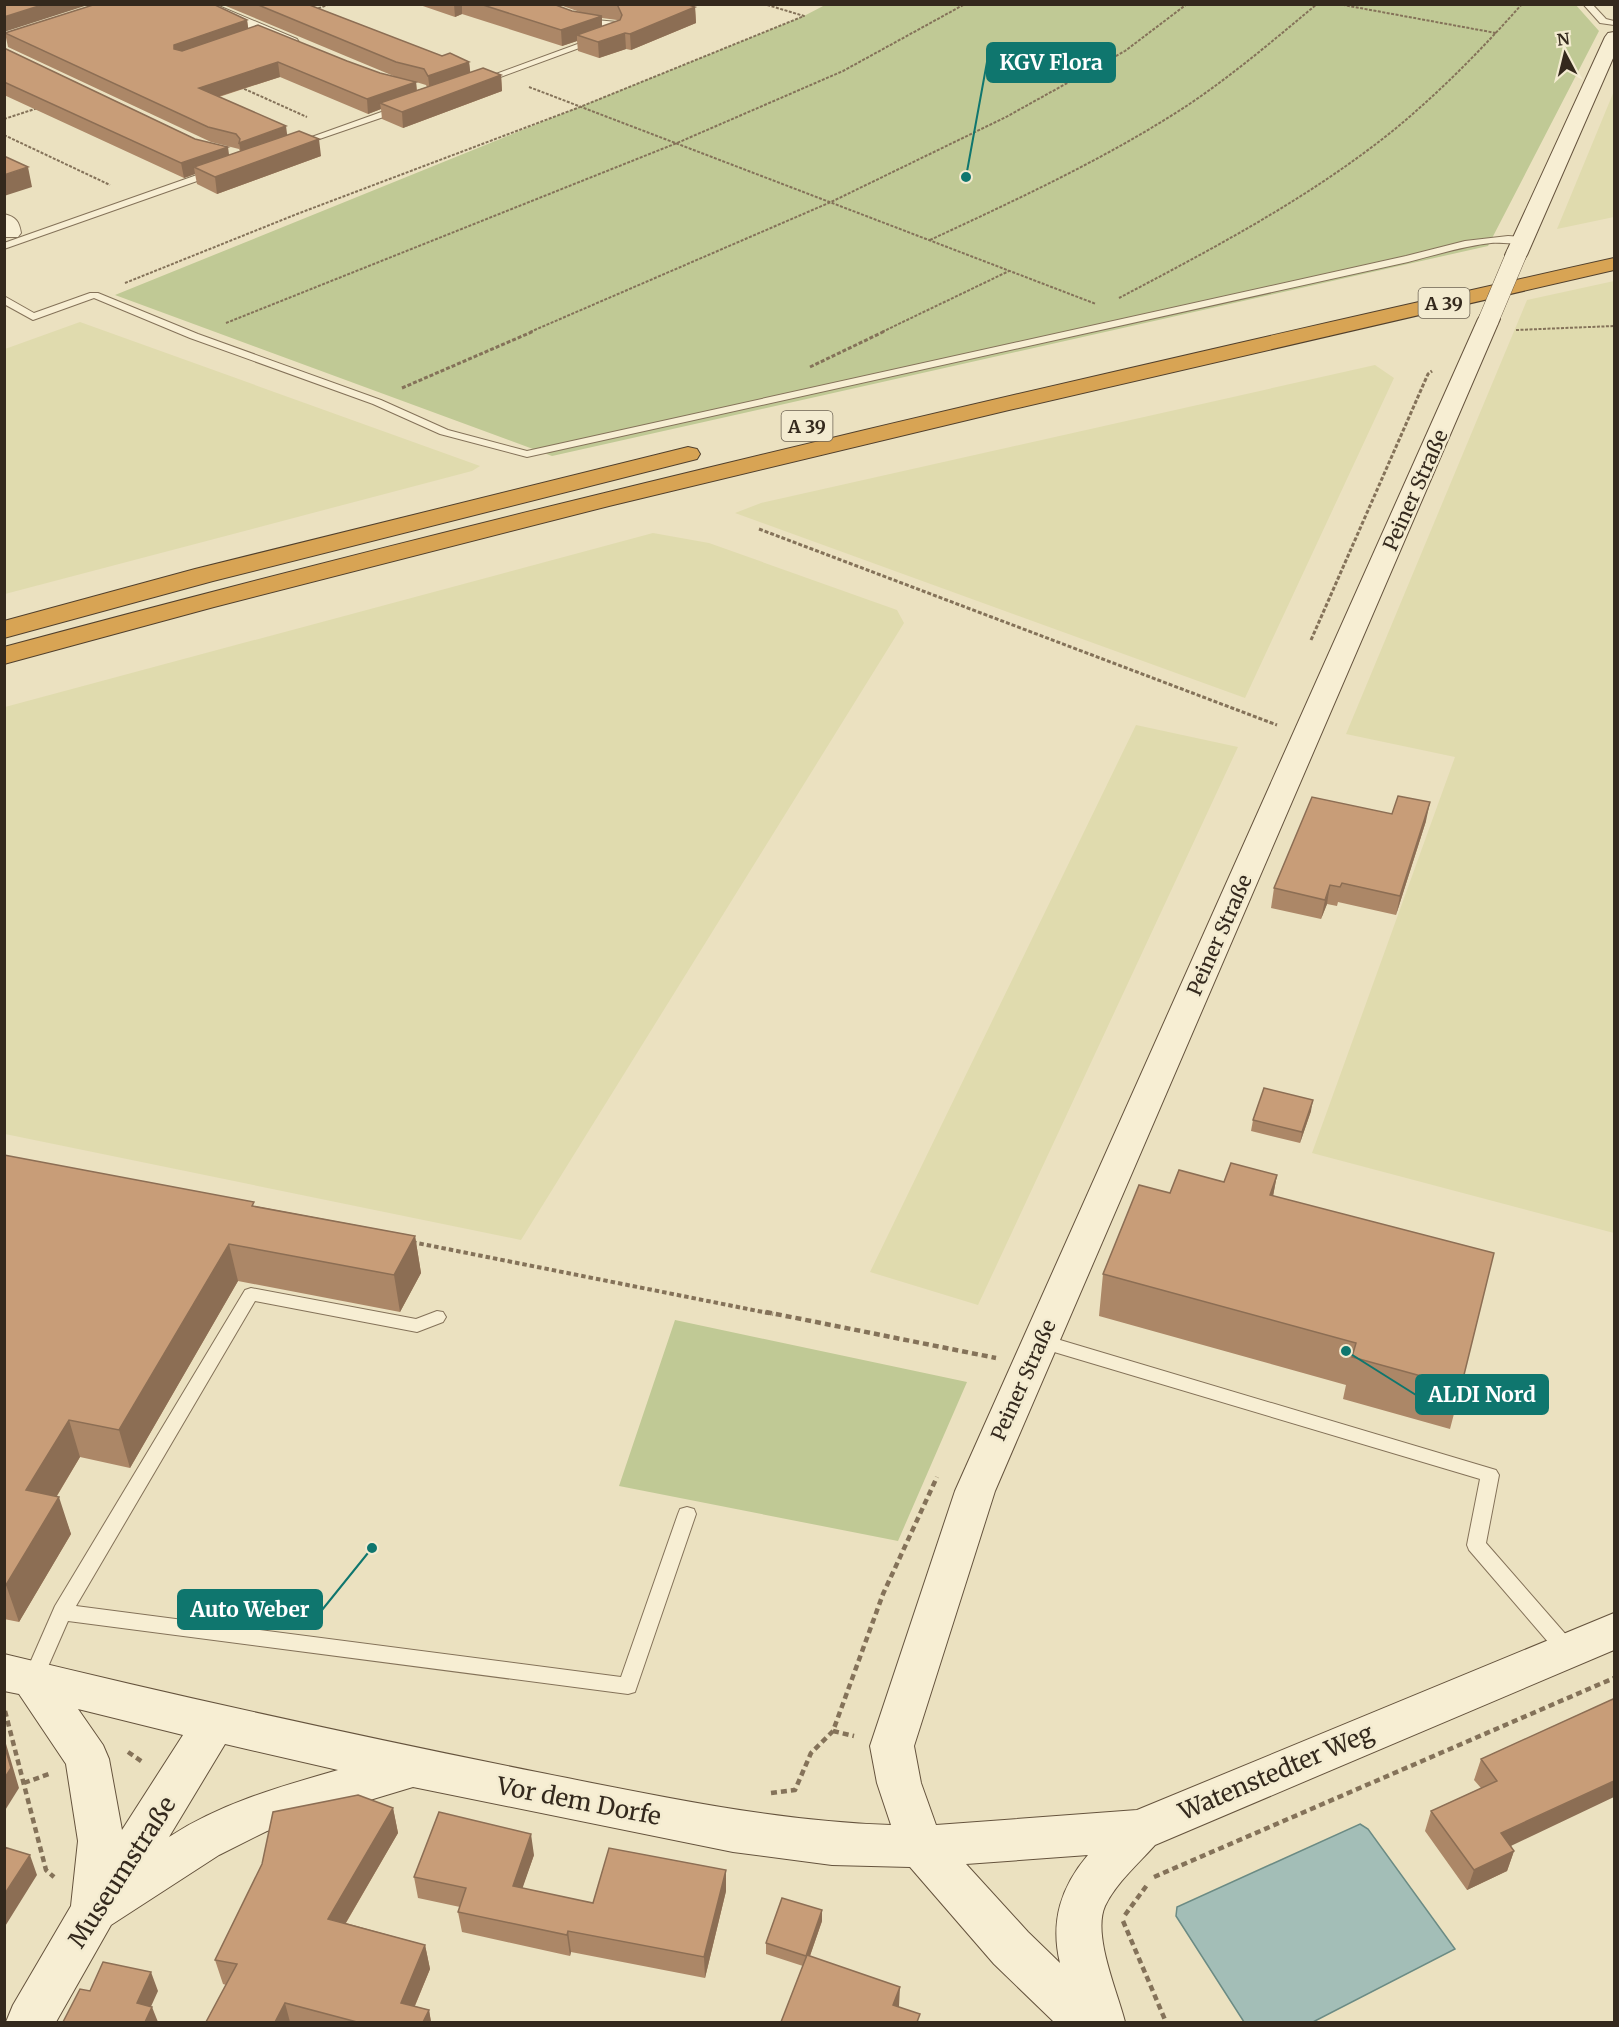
<svg xmlns="http://www.w3.org/2000/svg" width="1619" height="2027" font-family="Merriweather,serif">
<style>
.farmland{fill:#e0dbae}
.green{fill:#c0c995}
.water{fill:#a3beb7;stroke:#6b8b84;stroke-width:1.5}
.lines{fill:none;stroke-linecap:round;stroke-linejoin:round}
.lane-casing{stroke:#847259;stroke-width:2}
.street-casing{stroke:#847259;stroke-width:2}
.secondary-casing{stroke:#65533d;stroke-width:2}
.highway-casing{stroke:#51402d;stroke-width:2}
.path-far3{stroke:#847259;stroke-width:2;stroke-dasharray:3 1.5;stroke-linecap:butt}
.path-far2{stroke:#847259;stroke-width:3;stroke-dasharray:4 2;stroke-linecap:butt}
.path-far1{stroke:#847259;stroke-width:4;stroke-dasharray:4.5 3;stroke-linecap:butt}
.path{stroke:#847259;stroke-width:4.5;stroke-dasharray:6 4;stroke-linecap:butt}
.lane{fill:#f7eed3;fill-rule:evenodd}
.street{fill:#f7eed3;fill-rule:evenodd}
.secondary{fill:#f7eed3;fill-rule:evenodd}
.highway{fill:#d8a454;fill-rule:evenodd}
.secondary-bridge-casing{stroke:#65533d;stroke-width:21;stroke-linecap:butt}
.secondary-bridge{stroke:#f7eed3;stroke-width:20}
.wall{fill:#ac8767;fill-rule:evenodd}
.shaded-wall{fill:#8c6e54}
.building{fill:#c89d78;stroke:#8c6e54;stroke-width:1.5}
.labels{text-anchor:middle;dominant-baseline:central;stroke-width:5;stroke-linejoin:round;paint-order:stroke}
.shield{fill:#f3ebd0;stroke:#6d6353;stroke-width:1.5}
.shield-label{font-size:18px;font-weight:bold;fill:#34291d}
.street-label{font-size:20px;fill:#34291d;stroke:#f3ebd0}
.near-street-label{font-size:24px;fill:#34291d;stroke:#f3ebd0}
.leader{fill:none;stroke:#0f766e;stroke-width:2}
.callout-dot{fill:#0f766e;stroke:#f3ebd0;stroke-width:2}
.callout{fill:#0f766e;stroke:#0f766e;stroke-width:2}
.callout-label{font-size:21px;text-anchor:middle;font-weight:bold;fill:#fff}
</style>
<rect width="100%" height="100%" fill="#ebe1c0"/>
<path class="farmland" d="M1614,91V217L1557,229Z
M1614,281V1233L1312,1153L1455,757L1346,734L1527,300Z
M80,322L480,466L472,471L5,594V349Z
M1375,365L1394,378L1245,698L735,513L761,503Z
M653,533L709,543L897,610L904,623L521,1240L5,1134V707Z
M1136,725L1238,747L978,1305L870,1272Z"/>
<path class="green" d="M1575,4L1599,31L1488,246L552,456L115,295L804,16L825,5Z
M675,1320L967,1382L898,1541L619,1486Z"/>
<path class="water" d="M1360,1824L1368,1829L1455,1949L1313,2022H1244L1176,1916L1177,1907Z"/>
<g class="lines">
<defs>
<path id="lane" d="M1583,4H1592L1606,19L1614,21V25L1600,23Z
M594,38L601,40L484,83L477,81Z
M401,105L405,108L404,110L299,146L292,144Z
M214,169L217,170V174L4,249V243Z
M1508,236L1523,237L1528,240C1520,246 1502,242 1491,243C1463,246 1436,255 1408,262L527,457L440,434L373,404L190,338L94,298L33,320L4,304V296L34,313L90,293H98L198,334L381,400L448,430L527,451L1406,256L1465,241Z
M251,1288L416,1319L437,1311L443,1312L446,1317L443,1322L417,1332L255,1301L76,1606L621,1677L678,1514L680,1509L687,1507L694,1509L696,1514L635,1692L628,1694L68,1621L40,1685L33,1687L26,1685L23,1679L55,1606L245,1290Z
M1040,1334L1496,1470L1499,1475L1486,1543L1575,1645L1578,1651L1575,1657L1568,1659L1561,1657L1469,1550L1467,1545L1480,1479L1034,1346L1031,1341L1034,1336Z"/>
<path id="street" d="M191,4H214L297,39L299,42L291,47L285,45L193,7Z
M522,4H548L596,20L617,22L619,25C606,41 542,13 524,7Z
M4,214C16,217 19,221 21,233L18,237H4Z"/>
<path id="secondary" d="M1614,32V56L1527,255L1524,260L1516,261L1508,260L1505,255L1605,37L1608,33Z
M1489,312L1497,314L1500,319L995,1491L914,1746L921,1783L936,1825L1137,1810L1614,1613V1650L1155,1845C1139,1863 1116,1883 1105,1906C1092,1935 1118,1993 1125,2022H1054L994,1964L910,1867L832,1865L733,1852L413,1787L267,1831L219,1855L111,1925L56,2022H6L13,2005L71,1906L78,1841L66,1764L19,1694L4,1691V1654C181,1697 358,1736 537,1772C654,1795 771,1821 891,1825L877,1783L870,1746L955,1491L1478,319L1481,314ZM78,1709L183,1735L122,1830L109,1759L103,1745ZM225,1744L338,1770C279,1787 221,1803 169,1837ZM1088,1855C1061,1887 1050,1921 1060,1963L1028,1932L966,1864Z"/>
<path id="highway" d="M1614,258V270L1009,410L609,506L214,607L4,664V647C538,503 1075,379 1614,258Z
M688,447L697,449L700,454L697,459L213,581L4,638V621L195,569Z"/>
</defs>
<use href="#lane" class="lane-casing"/>
<use href="#street" class="street-casing"/>
<use href="#secondary" class="secondary-casing"/>
<use href="#highway" class="highway-casing"/>
<path class="path-far3" d="M1338,4L1496,33
M314,10L330,4
M240,87L307,117
M529,87L1096,304
M4,119L38,108
M4,135L110,185
M930,240C1018,199 1107,158 1188,105C1234,74 1275,39 1317,4
M125,283L297,214L580,107L804,16L764,4
M1119,298C1214,248 1311,197 1395,129C1441,91 1483,48 1522,4
M226,323L677,143L843,71L965,4
M1516,330L1614,326
M530,332L831,202L1006,117L1125,51L1187,4
M882,332L1009,271"/>
<path class="path-far2" d="M810,367L885,331
M402,388L534,331
M759,529L1277,725
M1311,640L1428,374L1432,371"/>
<path class="path-far1" d="M412,1242L773,1314"/>
<path class="path" d="M766,1312L996,1358
M5,1711L46,1870L54,1877
M833,1731L854,1736
M128,1752L144,1763
M24,1783L49,1774
M771,1793L795,1790L811,1753L833,1731L883,1594L937,1477
M1154,1877L1614,1678
M1125,1915L1147,1885
M1123,1921L1166,2022"/>
<use href="#lane" class="lane"/>
<use href="#street" class="street"/>
<use href="#secondary" class="secondary"/>
<use href="#highway" class="highway"/>
<defs>
<path id="secondary-bridge" d="M1489,319L1516,255"/>
</defs>
<use href="#secondary-bridge" class="secondary-bridge-casing"/>
<use href="#secondary-bridge" class="secondary-bridge"/>
</g>
<path class="wall" d="M221,4H307L442,56L469,62L470,72L501,75L502,91L403,128L382,119L381,109L368,114L280,77L219,97L287,135L321,156L217,194L197,184L195,174L184,178L4,95V48L229,155L240,151L239,149L211,142L8,47L5,33L247,20L248,28L380,73L396,77ZM416,82L426,85L427,87L417,90Z
M417,4H553L572,11L580,12L557,4H686L695,7L696,23L631,50L626,49L599,58L578,51L577,41L562,46L462,14L455,17ZM602,18L617,20L618,21L602,27Z
M1426,821L1396,915L1338,902L1337,906L1327,904L1321,919L1271,908L1274,888Z
M1311,1111L1300,1143L1251,1131L1253,1120Z
M4,1155L255,1206L415,1236L421,1273L400,1312L238,1281L130,1468L80,1457L57,1496L71,1534L19,1622L4,1619Z
M1277,1175L1273,1196L1461,1387L1450,1429L1343,1399L1346,1385L1099,1316L1103,1274L1170,1193L1224,1182Z
M1613,1699L1511,1846L1514,1851L1507,1871L1467,1890L1425,1831L1431,1811L1481,1788L1474,1780L1481,1759Z
M393,1808L398,1833L346,1923L425,1945L430,1969L415,2006L429,2010L431,2022H206L226,1985L223,1984L215,1960Z
M534,1855L522,1888L593,1903L726,1891L705,1978L571,1952L570,1956L462,1932L458,1912L460,1907L418,1898L414,1877Z
M822,1921L810,1956L898,2007L919,2022H781L803,1966L766,1954V1943Z"/>
<path class="shaded-wall" d="M45,4H91L4,32V17Z
M454,4H462V14L455,17Z
M695,7L696,23L631,50L630,34Z
M602,16V32L577,35V41L562,46L561,30Z
M247,20L249,34L176,59L174,45Z
M625,33L626,49L599,58L598,42Z
M278,62L280,77L201,102L199,88Z
M469,62L471,78L430,92L428,76Z
M501,75L502,91L403,128L402,112Z
M416,82L417,97L380,103L381,109L368,114L367,99Z
M286,126L288,141L242,158L239,143Z
M319,139L321,156L217,194L215,177Z
M228,147L230,162L194,167L195,174L184,178L181,163Z
M28,167L32,187L4,196V175Z
M1430,802L1426,821L1396,915L1400,896Z
M1330,885L1327,904L1321,919L1325,900Z
M1313,1100L1311,1111L1300,1143L1302,1132Z
M1277,1175L1269,1217L1270,1195Z
M415,1236L421,1273L400,1312L394,1275Z
M229,1244L238,1281L130,1468L119,1430Z
M69,1420L80,1457L38,1527L26,1490Z
M59,1497L71,1534L19,1622L6,1585Z
M4,1737L19,1788L4,1812Z
M1614,1781V1797L1494,1854L1501,1833Z
M393,1808L398,1833L334,1943L328,1919Z
M531,1834L534,1855L516,1907L513,1886Z
M1514,1851L1507,1871L1467,1890L1474,1870Z
M30,1855L37,1875L4,1928V1895Z
M726,1870V1891L705,1978L704,1957Z
M822,1910V1921L806,1967V1956Z
M568,1931L571,1952L570,1956L567,1935Z
M425,1945L430,1969L408,2022L401,2003Z
M151,1972L158,1991L144,2022L137,2003Z
M900,1987L899,2006L893,2022V2005Z
M285,2003L290,2022H275Z
M152,2007L158,2022H145Z
M429,2010L431,2022H423Z"/>
<path class="building" d="M4,4H45L4,17Z
M96,4H213L247,20L174,45V49L182,51L258,25L347,61L380,73L416,82L367,99L278,62L199,88L286,126L239,143L240,139L236,134L208,127L5,33Z
M256,4H307L442,56L450,53L469,62L428,76L424,69L396,62Z
M480,4H553L572,11L602,16L561,30Z
M617,4H686L695,7L630,34L625,33L598,42L577,35L620,20L622,15Z
M4,48L195,139L228,147L181,163L4,82Z
M483,68L501,75L402,112L380,103Z
M299,131L319,139L215,177L194,167Z
M4,156L28,167L4,175Z
M1398,796L1430,802L1400,896L1342,883L1340,887L1330,885L1325,900L1274,888L1312,797L1392,814Z
M1264,1088L1313,1100L1302,1132L1253,1120Z
M4,1155L254,1202L252,1206L415,1236L394,1275L229,1244L119,1430L69,1420L26,1490L59,1497L6,1585H4Z
M1231,1163L1277,1175L1270,1195L1494,1253L1461,1387L1352,1357L1356,1343L1103,1274L1139,1185L1170,1193L1179,1170L1224,1182Z
M1613,1699L1614,1701V1781L1501,1833L1514,1851L1474,1870L1431,1811L1497,1781L1481,1759Z
M4,1744L11,1768L4,1779Z
M358,1795L393,1808L328,1919L425,1945L401,2003L429,2010L423,2022H357L285,2003L275,2022H206L237,1964L215,1960L262,1864L273,1812Z
M439,1812L531,1834L513,1886L593,1903L609,1848L726,1870L704,1957L568,1931L567,1935L458,1912L466,1888L414,1877Z
M4,1847L30,1855L4,1895Z
M782,1898L822,1910L806,1956L766,1943Z
M807,1955L900,1987L893,2005L920,2014L917,2022H781Z
M103,1962L151,1972L137,2003L152,2007L145,2022H63L80,1989L90,1991Z"/>
<g class="labels">
<g class="shield">
<rect x="1418.5" y="288" width="51" height="30" rx="4.5"/>
<rect x="781.5" y="411" width="51" height="30" rx="4.5"/>
</g>
<g class="shield-label">
<text x="1444" y="303">A 39</text>
<text x="807" y="426">A 39</text>
</g>
<g class="street-label">
<text transform="translate(1415 490) rotate(-66)">Peiner Straße</text>
<text transform="translate(1219 935) rotate(-66)">Peiner Straße</text>
<text transform="translate(1023 1380) rotate(-66)">Peiner Straße</text>
</g>
<g class="near-street-label">
<text transform="translate(1276 1772) rotate(-23)">Watenstedter Weg</text>
<text transform="translate(579 1801) rotate(11)">Vor dem Dorfe</text>
<text transform="translate(122 1872) rotate(-57)">Museumstraße</text>
</g>
</g>
<path class="leader" d="M966 177L987 62M1346 1351L1416 1395M372 1548L322 1610"/>
<g class="callout-dot">
<circle cx="966" cy="177" r="6"/>
<circle cx="1346" cy="1351" r="6"/>
<circle cx="372" cy="1548" r="6"/>
</g>
<g class="callout">
<rect x="987" y="43" width="128" height="39" rx="6"/>
<rect x="1416" y="1375" width="132" height="39" rx="6"/>
<rect x="178" y="1590" width="144" height="39" rx="6"/>
</g>
<g class="callout-label">
<text x="1051" y="70">KGV Flora</text>
<text x="1482" y="1402">ALDI Nord</text>
<text x="250" y="1617">Auto Weber</text>
</g>
<rect width="1619" height="2027" fill="none" stroke="#34291d" stroke-width="12"/>
<g transform="translate(1565 54) rotate(353)" stroke="#f3ebd0" stroke-width="4.5" paint-order="stroke">
<path d="M0-4.5L10 22L0 15L-10 22Z" fill="#34291d"/>
<text y="-9" font-size="16" font-weight="bold" text-anchor="middle" fill="#34291d">N</text>
</g>
</svg>
